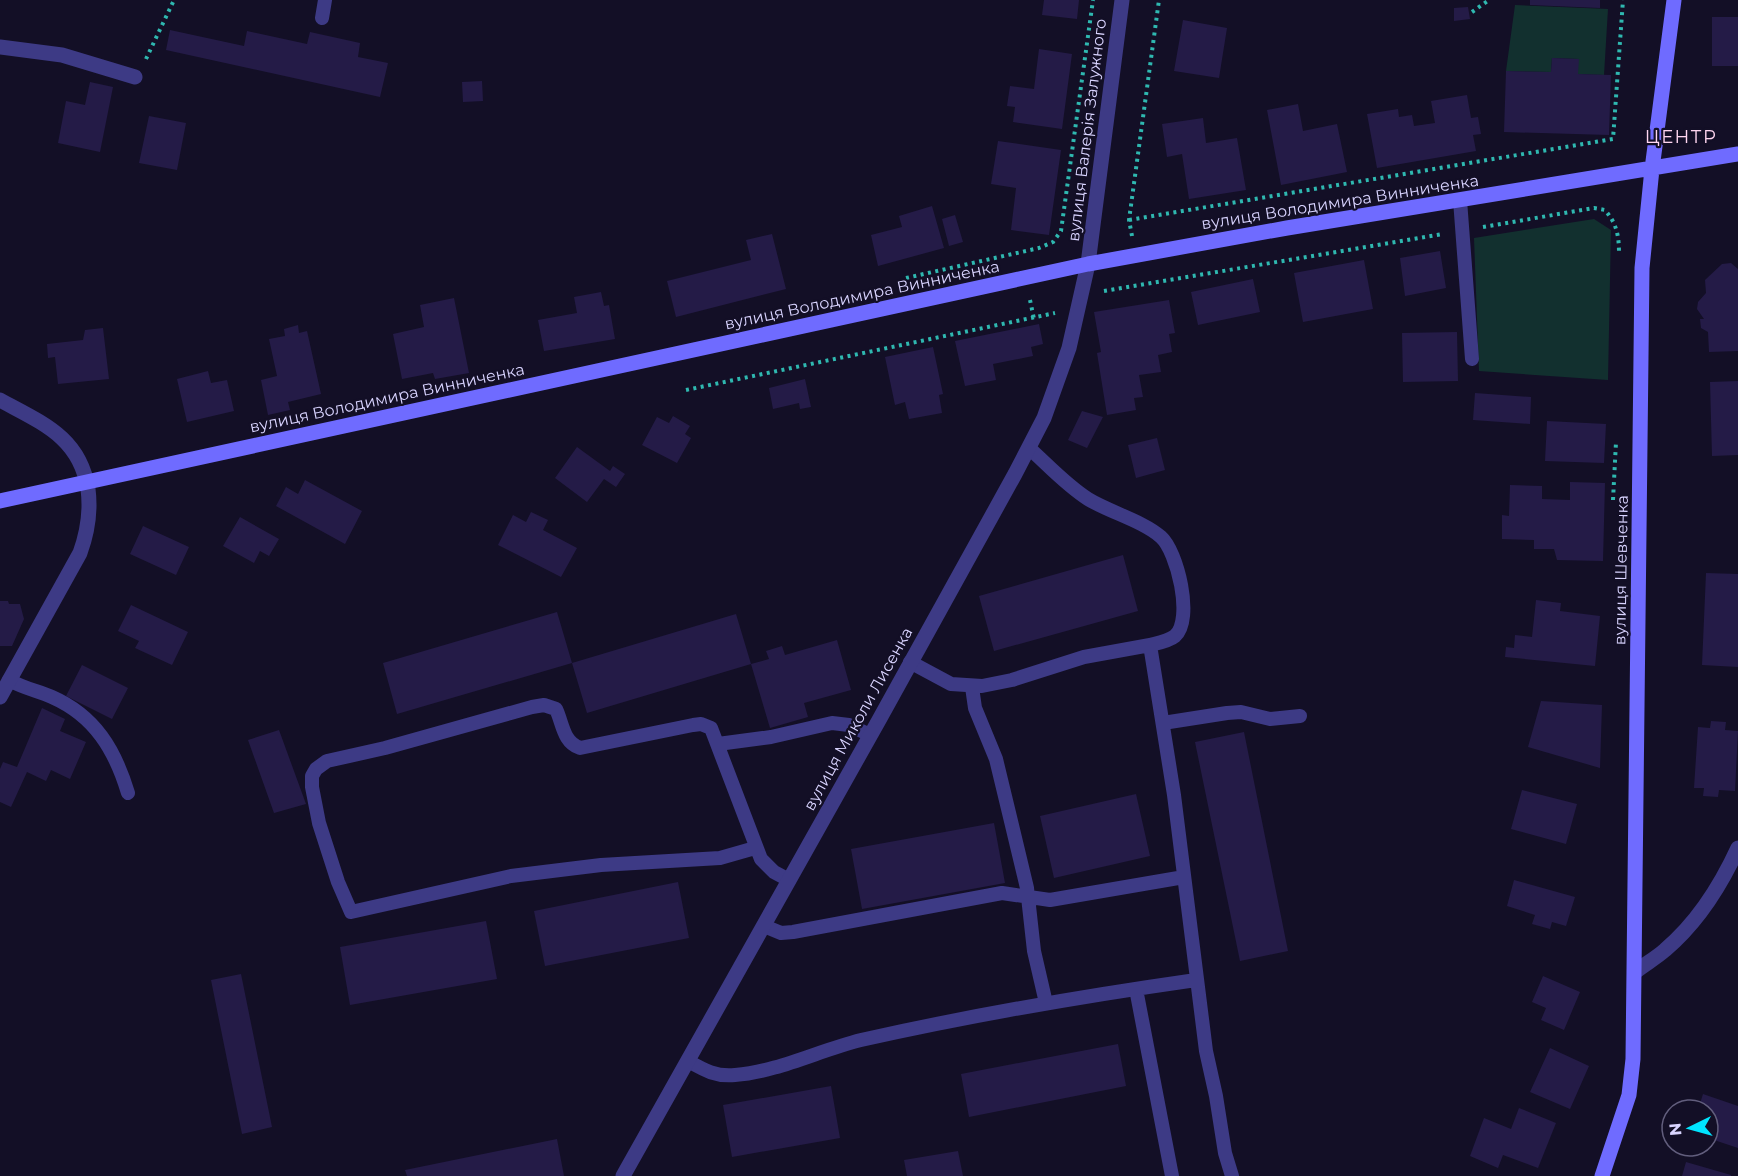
<svg xmlns="http://www.w3.org/2000/svg" width="1738" height="1176" font-family="Montserrat,sans-serif">
<style>
.green{fill:#12302f}
.building{fill:#241b47}
.lines{fill:none;stroke-linecap:round;stroke-linejoin:round}
.path{stroke:#2fb8b0;stroke-width:4;stroke-dasharray:3 4.5;stroke-linecap:butt}
.lane{stroke:#3d3a85;stroke-width:14}
.street{stroke:#3d3a85;stroke-width:15}
.secondary{stroke:#6f6bff;stroke-width:15}
.labels{text-anchor:middle;dominant-baseline:central;stroke-width:4.5;stroke-linejoin:round;paint-order:stroke}
.street-label{font-size:16px;fill:#d9d4ff;stroke:#130f26}
.neighbourhood-label{font-size:18px;letter-spacing:1.5px;fill:#ffd6f0;stroke:#130f26}
</style>
<rect width="100%" height="100%" fill="#130f26"/>
<path class="green" d="M1515,5L1608,9L1604,75L1578,74V59L1552,58L1551,72L1506,71Z
M1594,219L1611,230L1608,380L1479,371L1474,238Z"/>
<path class="building" d="M1044,0H1079L1077,19L1042,15Z
M1530,0H1600V8L1530,5Z
M1468,7L1470,19L1454,21V8Z
M1712,17H1738V66H1712Z
M1183,20L1227,28L1219,78L1174,71Z
M170,30L244,46L247,31L307,44L310,32L360,43L358,57L388,63L380,97L166,50Z
M1039,49L1072,54L1062,129L1013,122L1015,107L1007,106L1010,86L1034,89Z
M1552,58L1579,59L1578,74L1611,75L1609,135L1504,132L1506,71L1551,72Z
M482,81L483,101L463,102L462,82Z
M90,82L113,87L100,152L58,143L66,101L85,105Z
M1467,95L1471,118L1478,117L1481,134L1473,135L1476,151L1377,168L1367,114L1398,109L1399,117L1412,115L1414,126L1435,123L1431,101Z
M1298,104L1303,131L1337,124L1347,172L1281,185L1267,110Z
M149,116L186,123L177,170L139,163Z
M1203,118L1206,143L1237,138L1246,190L1189,199L1182,154L1167,157L1162,124Z
M998,141L1061,150L1049,235L1011,230L1016,188L991,184Z
M932,206L944,248L878,266L871,235L902,227L899,216Z
M955,215L963,242L949,246L942,219Z
M772,234L786,289L676,317L667,281L751,260L746,240Z
M1440,251L1446,288L1405,296L1400,258Z
M1364,260L1373,309L1303,322L1294,273Z
M1731,263L1738,269V351L1709,352L1708,332L1701,328L1700,319H1704L1697,309L1698,302L1706,293L1705,280L1722,264Z
M1253,279L1260,312L1198,325L1191,292Z
M601,292L604,306L609,305L615,339L544,351L538,320L577,313L574,297Z
M454,298L469,373L435,379L433,373L402,379L393,334L424,327L420,305Z
M1169,300L1175,333L1169,334L1172,352L1158,355L1161,372L1139,375L1143,397L1134,398L1136,410L1107,415L1097,353L1101,352L1094,312Z
M1039,324L1043,344L1031,347L1033,356L993,364L996,380L965,386L955,341Z
M298,325L299,333L307,331L321,394L288,402L290,410L268,415L261,380L277,376L269,339L285,336L284,329Z
M103,328L109,379L58,384L55,357L48,358L47,344L83,340L85,330Z
M1457,332L1458,381L1403,382L1402,333Z
M933,347L943,394L939,395L942,413L909,419L905,402L895,405L885,357Z
M208,371L211,383L227,380L234,411L187,422L177,379Z
M805,379L811,407L800,409L799,403L773,409L769,388Z
M1738,381V455L1712,456L1710,382Z
M1475,393L1531,397L1530,424L1473,420Z
M1082,411L1103,417L1087,448L1068,440Z
M673,416L690,426L685,434L691,438L677,463L642,445L657,417L669,423Z
M1547,421L1606,424L1604,463L1545,461Z
M1157,438L1165,470L1136,478L1128,445Z
M577,447L610,471L613,466L625,474L616,487L604,479L587,502L555,478Z
M305,480L362,511L345,544L276,506L286,487L298,494Z
M1570,482L1605,483L1603,561L1557,560L1554,549H1534V540L1502,539V515L1509,516L1510,485L1542,486V499L1570,500Z
M531,512L548,520L543,530L577,548L561,577L498,545L513,515L526,522Z
M240,517L279,539L269,556L260,551L254,563L223,546Z
M143,526L189,547L176,575L130,554Z
M1123,555L1138,611L994,651L979,596Z
M1706,573L1738,574V667L1702,665Z
M1536,600L1561,603L1560,611L1600,616L1595,666L1505,657L1506,647L1514,648L1515,635L1532,637Z
M0,601H8L9,604H20L24,619L12,646H0Z
M131,605L188,632L172,665L135,648L139,641L118,631Z
M557,612L572,663L397,714L383,663Z
M736,614L751,664L587,713L572,663Z
M837,640L851,690L804,703L808,717L770,728L751,664L769,659L766,651L782,646L785,655Z
M82,665L128,688L112,719L66,696Z
M1541,701L1602,705L1600,768L1528,747Z
M42,708L65,719L60,731L86,742L70,779L51,770L46,781L27,772L11,807L0,802V769L3,762L17,767Z
M1711,721L1726,722L1725,730L1738,731L1735,791L1719,790L1718,797L1703,796L1704,788H1694L1698,727L1710,728Z
M279,730L306,804L274,813L248,740Z
M1244,732L1288,951L1240,961L1195,742Z
M1522,790L1577,804L1566,844L1511,829Z
M1136,794L1150,856L1054,878L1040,816Z
M994,823L1005,883L862,909L851,849Z
M1514,880L1575,897L1566,926L1552,922L1550,929L1532,924L1535,915L1507,906Z
M678,882L689,938L545,966L534,911Z
M486,921L497,979L350,1005L340,947Z
M241,974L272,1127L242,1134L211,980Z
M1543,976L1580,992L1564,1030L1541,1020L1546,1008L1532,1002Z
M1118,1044L1126,1086L969,1117L961,1074Z
M1550,1048L1589,1066L1570,1109L1530,1092Z
M831,1086L840,1138L732,1157L723,1105Z
M1703,1094L1738,1106V1148L1708,1138V1110H1698Z
M1519,1108L1556,1123L1538,1168L1503,1155L1498,1168L1470,1156L1484,1118L1511,1129Z
M557,1139L564,1176H407L405,1170Z
M958,1151L963,1176H907L904,1160Z
M1686,1162L1731,1175V1176H1682Z"/>
<g class="lines">
<path class="path" d="M1472,12L1489,0
M146,59L174,0
M1129,220L1613,139L1623,0
M1483,227L1594,208L1605,210C1617,224 1619,236 1619,254
M1132,236L1129,220L1159,0
M906,278L1039,248L1053,242L1061,231L1093,0
M1104,291L1443,234
M1030,300L1034,319
M686,390L1055,313
M1613,500L1616,442"/>
<path class="lane" d="M322,18L325,0
M1460,200L1472,359
M1029,448C1048,465 1066,485 1088,499C1109,512 1143,521 1161,537C1177,551 1194,619 1175,636C1169,641 1158,643 1150,645
M910,662L951,684L982,686L1012,680L1084,657L1150,645L1174,795L1206,1051L1216,1096L1225,1153L1232,1176
M9,680C23,688 38,691 52,697C95,716 115,750 128,793
M972,687L975,708L996,759L1010,817L1027,888L1034,951L1046,1003
M1163,723L1227,713L1241,712L1270,719L1300,716
M718,744L771,737L832,723L849,725L870,735
M755,848L720,858L601,865L511,876L351,912L338,882L319,823L312,787V776L316,769L327,761L385,748L532,707L544,705L556,709C563,724 563,742 580,748L693,725L701,724L711,728L761,859L774,872L789,880
M764,926L781,933L793,932L1002,893L1050,900L1184,877
M1136,989L1172,1176
M688,1061C704,1070 716,1077 735,1075C777,1072 820,1050 861,1040C972,1015 1084,996 1196,980"/>
<path class="street" d="M0,47L62,55L135,77
M0,400C42,423 80,437 88,489C91,512 88,531 80,553L0,697
M1635,972C1645,964 1656,958 1665,950C1697,923 1721,885 1738,848
M623,1176L879,720L1015,474L1044,418L1069,348L1088,264L1122,0"/>
<path class="secondary" d="M0,501L1088,264L1287,228L1738,154
M1602,1176L1629,1095L1633,1059L1642,268L1652,169L1674,0"/>
</g>
<g class="labels">
<g class="street-label">
<text transform="translate(1087 130) rotate(-83)">вулиця Валерія Залужного</text>
<text transform="translate(1340 202) rotate(-9)">вулиця Володимира Винниченка</text>
<text transform="translate(862 295) rotate(-12)">вулиця Володимира Винниченка</text>
<text transform="translate(387 398) rotate(-12)">вулиця Володимира Винниченка</text>
<text transform="translate(1621 570) rotate(-89)">вулиця Шевченка</text>
<text transform="translate(858 719) rotate(-61)">вулиця Миколи Лисенка</text>
</g>
<g class="neighbourhood-label">
<text x="1681" y="137">ЦЕНТР</text>
</g>
</g>
<g transform="translate(1690 1128) rotate(265)"><circle r="28" fill="#130f26" stroke="#625e7d" stroke-width="1.5"/>
<path d="M0-4.5L10 22L0 15L-10 22Z" fill="#00e5ff"/>
<text y="-9" font-size="16" font-weight="bold" text-anchor="middle" fill="#d9d4ff">N</text>
</g>
</svg>
